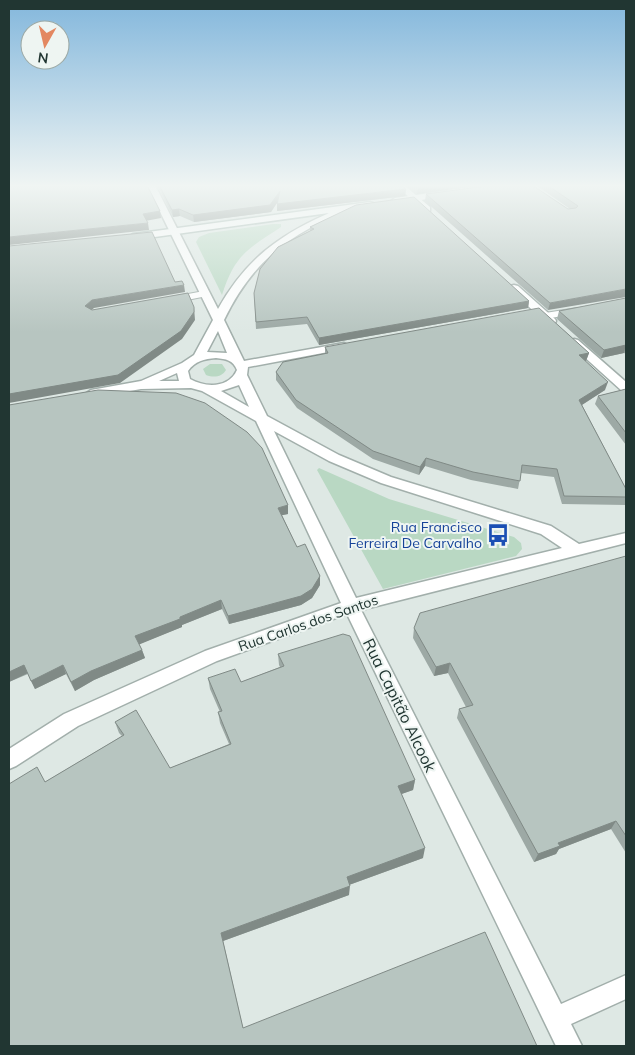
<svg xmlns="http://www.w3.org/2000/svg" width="635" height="1055" font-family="Mulish,sans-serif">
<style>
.green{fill:#b9d8c3}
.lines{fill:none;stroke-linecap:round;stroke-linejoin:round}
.lane-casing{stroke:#a2afab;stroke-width:2}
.street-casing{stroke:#a2afab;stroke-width:3}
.secondary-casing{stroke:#9fb3ac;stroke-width:3}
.lane{fill:#fff;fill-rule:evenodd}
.street{fill:#fff;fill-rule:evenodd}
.secondary{fill:#fff;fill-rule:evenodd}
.wall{fill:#9da9a5}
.shaded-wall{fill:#808a86}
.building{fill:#b7c5c0;stroke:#808a86}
.labels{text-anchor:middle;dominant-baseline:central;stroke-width:4;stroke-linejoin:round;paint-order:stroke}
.transit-label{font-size:14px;fill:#164399;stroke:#eef5f2;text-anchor:end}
.street-label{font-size:14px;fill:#213632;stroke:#eef5f2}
.near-street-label{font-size:16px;fill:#213632;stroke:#eef5f2}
</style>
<rect width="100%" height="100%" fill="#dee8e4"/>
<path class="green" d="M273,224H281V227C248,249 235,254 222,295L196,242L199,237L209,233Z
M210,364H222L226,370C222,377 214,378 206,375L203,369Z
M319,468L389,499L514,537L521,543L522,549L516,556L383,589L317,470Z"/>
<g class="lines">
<defs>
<path id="lane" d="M204,291L209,294L207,296L172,303L167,300L172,297Z
M577,308L582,311L580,313L545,319L540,316L545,313Z"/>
<path id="street" d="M147,185H155L218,309C245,261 277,236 327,214C334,210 345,203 351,208C341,217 322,222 310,228C269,250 244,279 224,320L244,361L344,343L350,346L344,349L248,367L247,375L267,416L339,455L391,477L551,526L579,544L626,533V543L361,610L561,1004L626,975V999L571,1024L582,1046H556L347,614L217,661L78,726L16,766L9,769V749L64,714L205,651L341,603L256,421L202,391L191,388L141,389L91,398L85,394L91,390L141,381L182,363L194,355L213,320ZM218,331L227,353L207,352ZM216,358C226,359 233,360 237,370C229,388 206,388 190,379L188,371C195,361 204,359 216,358ZM177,373L179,381H159ZM239,385L249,407L221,391ZM274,431L329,461L381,483L541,534L562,548L356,598Z
M396,185H404L430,207V211H424Z
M514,285L518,286L555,319L556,321L555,323H547L510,290V286Z
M574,339L578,340L626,382V392L622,391L570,344L568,342Z"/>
<path id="secondary" d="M444,191L447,192V196L395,204L391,201L395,198Z
M370,202L373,203V207L133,240L128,237L133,234Z"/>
</defs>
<use href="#lane" class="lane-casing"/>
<use href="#street" class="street-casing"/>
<use href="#secondary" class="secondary-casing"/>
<use href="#lane" class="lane"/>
<use href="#street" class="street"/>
<use href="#secondary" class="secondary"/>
</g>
<path class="wall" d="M157,185H401L406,189L405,196L277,211V203L271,212L194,222L180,216L173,217Z
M406,185H484L417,194Z
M536,185H626L548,310L425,201L426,194L568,209H570Z
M310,227L529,301L528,308L319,345L307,324L256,329L254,293L310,231Z
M626,298V354L624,353L601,358L557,319L559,311Z
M325,347L589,353L586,361H585L605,390L582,405L626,489V505L562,504L554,477L521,473L518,489L471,480L425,466L419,475L373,459L297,408L276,380V372L325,354Z
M626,389V445L595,404L598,396Z
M9,405L288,514L282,515L297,547L320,576V585L312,598L301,605L229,624L222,609L182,625V627L139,644L142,650L145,658L94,680L75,691L66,674L35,689L28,674L9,682Z
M626,556V853L611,829L559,849L556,854L534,862L457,718L459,709L466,707L448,673L434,676L413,638L414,628Z
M278,654L415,780L413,790L401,794L423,858L349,885V895L223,941L243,1028L537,1046H9L45,782L122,736L119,733L115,722L170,768L229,744L220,723L218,712H220L210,689L208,678L241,682L280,667L279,665Z"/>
<path class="shaded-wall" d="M436,185H484L417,194L418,187Z
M406,189L405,196L277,211V204Z
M280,191V198L271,212L194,222L193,215Z
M179,209L180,216L173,217L172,210Z
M160,211L161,218L145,221L143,214Z
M148,223L149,230L9,245V237Z
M184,285L185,292L94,308L87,314L85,306L92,300Z
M626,289V297L548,310L550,303Z
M529,301L528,308L319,345V338Z
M194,307L195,320L182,339L120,383L9,403V394Z
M626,345L624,353L601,358L604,350Z
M589,353L586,361L577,363L579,355Z
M608,382L605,390L577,408L579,400Z
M426,458L425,466L419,475L420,467Z
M288,505V514L278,516V508Z
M320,576V585L312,598L301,605L229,624L228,616Z
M221,600L222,609L182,625V627L138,645L135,636L180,617Z
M142,650L145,658L94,680L75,691L71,682L91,671Z
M450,663L448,673L434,676L436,667Z
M24,665L28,673L9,682V672Z
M63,665L66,674L35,689L31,681Z
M415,780L413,790L396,796L398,786Z
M616,821L611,829L559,849L556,854L534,862L538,854L558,843Z
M425,848L423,858L346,886L347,877Z
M350,886L349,895L223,941L245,1035L221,933Z"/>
<path class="building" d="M9,185H147L160,211L143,214L148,223L9,237Z
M159,185H401L406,189L277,204L280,191L270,205L193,215L179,209L172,210Z
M415,185H436L418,187Z
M493,185H532L568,209L576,208L578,206L547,185H626V289L550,303L426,194Z
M414,197L529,301L319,338L307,317L256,322L254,293L260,269L278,247L314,229L310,227L356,205Z
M152,232L175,282L182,281L184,285L92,300L85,306L92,310L188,293L194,307V312L181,331L118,375L9,394V246Z
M626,298V345L604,350L559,311Z
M539,308L589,353L579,355L608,382L579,400L626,489V497L564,496L557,469L522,465L520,481L473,472L426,458L420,467L373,451L296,400L276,372L283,362L328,353L325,347Z
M626,389V433L598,396Z
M98,390L176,393L205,403L247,432L262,448L288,505L278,508L297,547L305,544L320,576L312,589L301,596L228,616L221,600L180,617V619L135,636L142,650L91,671L71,682L63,665L31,681L24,665L9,672V405Z
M626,556V836L616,821L558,843L560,846L538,854L459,709L473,705L450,663L436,667L414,628L420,613Z
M343,634L350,636L415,780L398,786L425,848L347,877L350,886L221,933L243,1028L485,932L537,1046H9V784L37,767L45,782L124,735L115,722L136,710L170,768L231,744L218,712L222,711L208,678L235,669L241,682L284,666L278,654Z"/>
<linearGradient id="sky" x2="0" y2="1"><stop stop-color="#83b7dc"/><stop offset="0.56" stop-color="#f0f5f3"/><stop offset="1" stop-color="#f0f5f3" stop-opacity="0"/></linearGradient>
<rect width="635" height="332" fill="url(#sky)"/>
<defs>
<symbol id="bus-bare" viewBox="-9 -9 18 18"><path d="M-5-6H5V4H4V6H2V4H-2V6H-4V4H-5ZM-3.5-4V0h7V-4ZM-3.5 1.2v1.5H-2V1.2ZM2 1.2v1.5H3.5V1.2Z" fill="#1a4fb4" stroke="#eef5f2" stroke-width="2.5" paint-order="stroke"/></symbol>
</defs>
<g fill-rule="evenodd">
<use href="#bus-bare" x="482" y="519" width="32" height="32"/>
</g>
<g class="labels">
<g class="transit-label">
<text x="482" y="527">Rua Francisco<tspan x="482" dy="16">Ferreira De Carvalho</tspan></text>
</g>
<g class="street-label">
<text transform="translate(308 623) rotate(-19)">Rua Carlos dos Santos</text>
</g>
<g class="near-street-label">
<text transform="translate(400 705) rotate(64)">Rua Capitão Alcook</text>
</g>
</g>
<rect width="635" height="1055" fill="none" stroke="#213632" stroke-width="20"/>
<g transform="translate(45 45) rotate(188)"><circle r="24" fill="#eef5f2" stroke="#9ca9a5"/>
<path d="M0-4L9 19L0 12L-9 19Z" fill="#e38861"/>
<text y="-8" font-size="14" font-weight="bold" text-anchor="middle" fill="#213632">N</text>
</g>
</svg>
